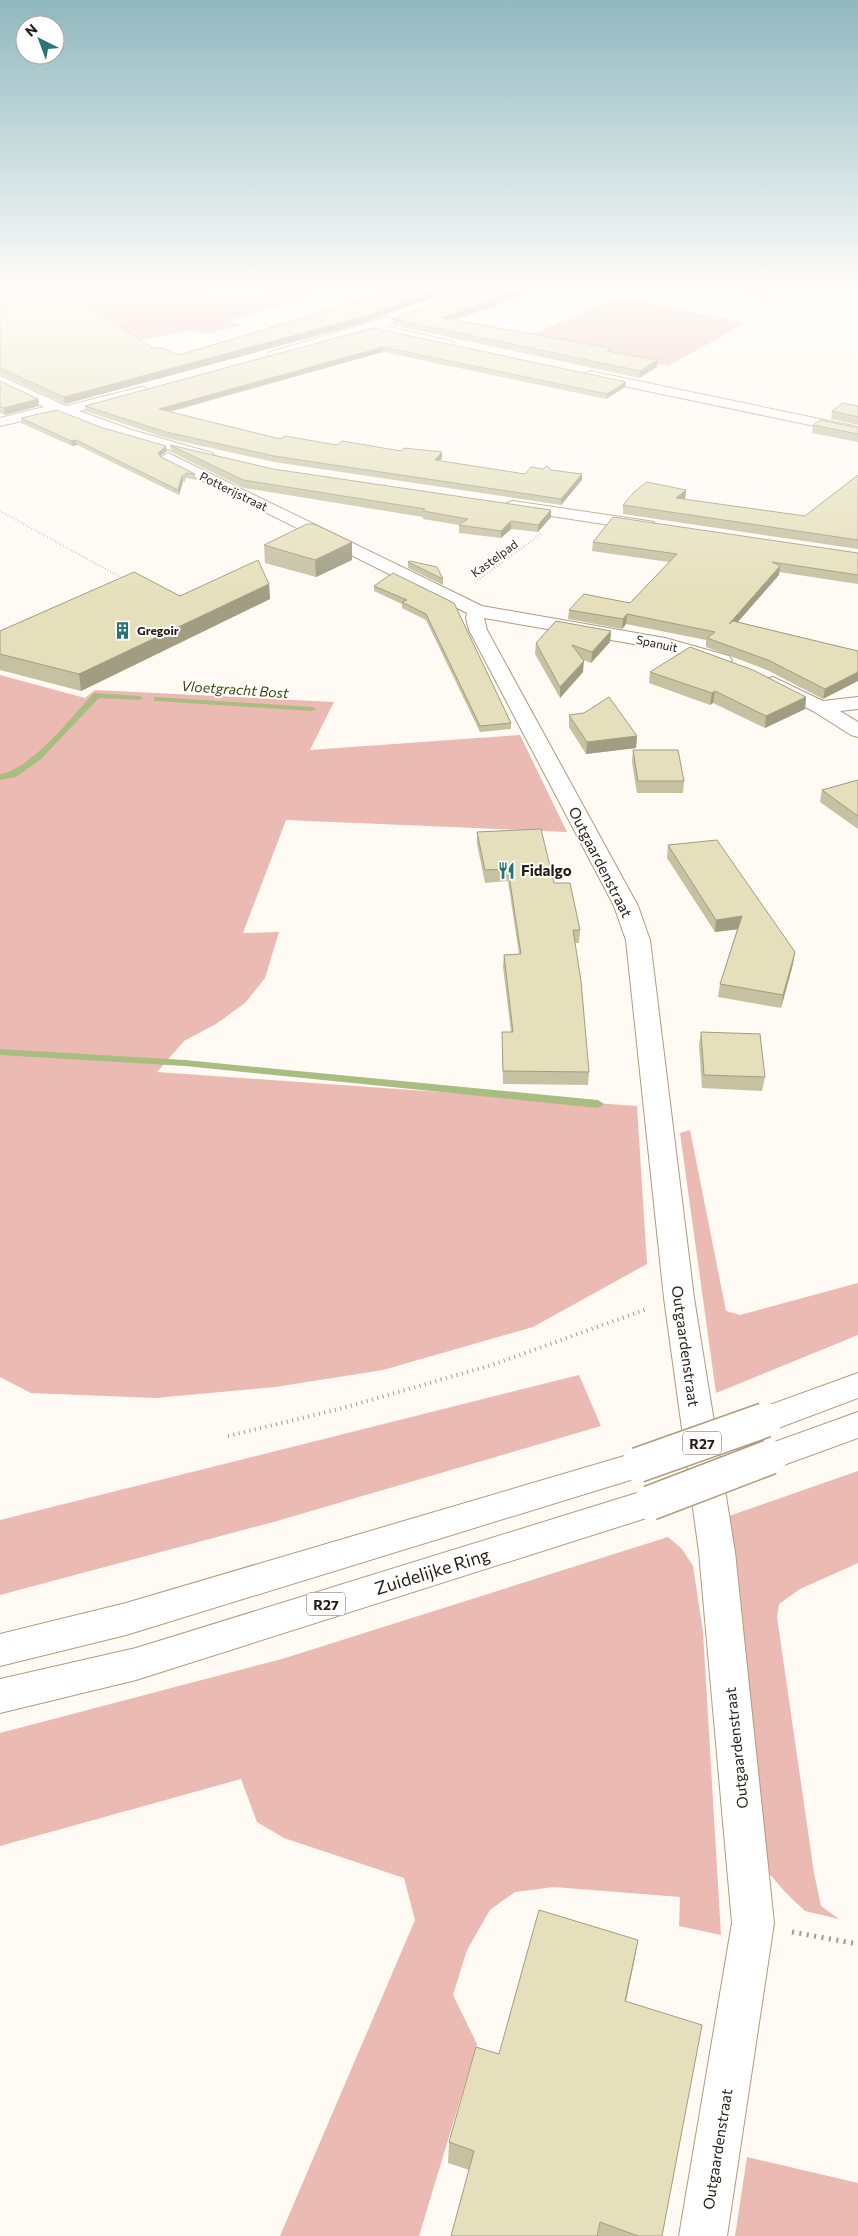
<svg xmlns="http://www.w3.org/2000/svg" width="858" height="2236" font-family="Commissioner,sans-serif">
<style>
.green{fill:#ebbab3;fill-rule:evenodd}
.lines{fill:none;stroke-linecap:round;stroke-linejoin:round}
.stream{fill:#a9bd82;fill-rule:evenodd}
.minor-casing{stroke:#b09b7d;stroke-width:2}
.highway-casing{stroke:#b09b7d;stroke-width:2}
.path-far2{stroke:#a09a92;stroke-width:2;stroke-dasharray:0.5 2.5;stroke-linecap:butt}
.path-far1{stroke:#a09a92;stroke-width:4;stroke-dasharray:1 4.5;stroke-linecap:butt}
.path{stroke:#a09a92;stroke-width:5;stroke-dasharray:2 5.5;stroke-linecap:butt}
.minor{fill:#fff;fill-rule:evenodd}
.highway{fill:#fff;fill-rule:evenodd}
.highway-bridge-casing{stroke:#b09b7d;stroke-width:37;stroke-linecap:butt}
.highway-bridge{stroke:#fff;stroke-width:34}
.wall{fill:#c5c1a1}
.shaded-wall{fill:#a09d83}
.building{fill:#e5e0bb;stroke:#a09d83}
.labels{text-anchor:middle;dominant-baseline:central;stroke-width:4;stroke-linejoin:round;paint-order:stroke}
.far-street-label{font-size:12px;fill:#261e13;stroke:#fff}
.far-poi-label{font-size:12px;font-weight:bold;fill:#261e13;stroke:#fff;text-anchor:start}
.far-water-label{font-size:14px;font-style:italic;fill:#384904;stroke:#fff}
.shield{fill:#fff;stroke:#67625a;stroke-width:1}
.shield-label{font-size:14px;font-weight:bold;fill:#261e13}
.street-label{font-size:15px;fill:#261e13;stroke:#fff}
.poi-label{font-size:15px;font-weight:bold;fill:#261e13;stroke:#fff;text-anchor:start}
.near-street-label{font-size:18px;fill:#261e13;stroke:#fff}
</style>
<rect width="100%" height="100%" fill="#fffaf4"/>
<path class="green" d="M35,284H350L229,321L242,325L207,334L192,330L123,344L80,327ZM212,288H265L266,289L262,294H207Z
M749,284H785L764,299L727,293L730,290L753,293L762,286Z
M619,297L746,323L668,366L528,336Z
M0,675L85,698L95,690L334,702L310,750L520,735L567,832L286,820L243,933L279,932L265,978L245,1003L216,1024L184,1041L157,1072L637,1106L647,1264L533,1327L383,1370L275,1387L155,1398L31,1393L0,1377Z
M690,1130L726,1311L740,1315L858,1283V1335L716,1393L680,1133Z
M579,1375L601,1426L277,1521L0,1595V1520Z
M858,1471V1563L800,1589L779,1604L777,1617L814,1873L821,1906L839,1919L805,1911L786,1893L767,1871L759,1838L729,1516Z
M668,1537L682,1549L693,1566L703,1632L721,1935L679,1926L680,1897L554,1887L515,1892L490,1910L467,1950L453,1995L477,2044L419,2236H280L415,1920L404,1878L284,1838L257,1822L241,1779L0,1846V1733L282,1659Z
M747,2157L858,2183V2236H735Z"/>
<g class="lines">
<path class="stream" d="M94,693L139,696L143,698L139,700L99,698L41,759L16,777L0,780V774C31,770 72,716 94,693Z
M154,697L312,707L316,709L312,711L157,701H154Z
M0,1049L185,1060L598,1100L604,1104L598,1108L185,1066L0,1055Z"/>
<defs>
<path id="minor" d="M389,317L395,321L386,326L451,341L453,344L446,348L371,330L275,359L268,355L270,352Z
M590,371L858,427V435L585,378L583,375Z
M0,376L66,406L141,387L146,388L148,391L146,394L79,411L132,430L212,453L215,456L207,461L122,436L58,413L0,426V418L44,407L0,385Z
M168,453L482,606L665,638L729,656L732,660L729,664L722,666L663,649L484,618L487,630L638,906L650,940L694,1298L735,1552L774,1923L727,2236H679L732,1923L699,1552L664,1298L626,940L614,906L469,630L466,618L467,613L163,461L160,458Z
M513,501L648,521L654,522L656,526L654,530L648,531L507,509L505,506L507,503Z
M773,677L823,701L858,697V709L840,711L858,722V737L851,735L813,711L766,687L763,683L766,679Z"/>
<path id="highway" d="M858,1373V1398L765,1433L753,1429L748,1420L753,1411Z
M858,1412V1438L770,1470L758,1466L753,1457L758,1448Z
M638,1452L650,1456L655,1465L650,1474L126,1635L0,1666V1634L126,1603Z
M650,1489L662,1493L667,1503L662,1513L136,1680L0,1713V1679L136,1648Z"/>
</defs>
<use href="#minor" class="minor-casing"/>
<use href="#highway" class="highway-casing"/>
<path class="path-far2" d="M0,511L124,579
M475,582L541,534"/>
<path class="path-far1" d="M228,1436L343,1408L492,1365L647,1309"/>
<path class="path" d="M792,1932L858,1944"/>
<use href="#minor" class="minor"/>
<use href="#highway" class="highway"/>
<defs>
<path id="highway-bridge" d="M638,1465L765,1420
M650,1503L770,1457"/>
</defs>
<use href="#highway-bridge" class="highway-bridge-casing"/>
<use href="#highway-bridge" class="highway-bridge"/>
</g>
<path class="wall" d="M0,284L154,349L179,355L403,288L412,284H468L367,322L65,404L0,374Z
M476,284H547L492,307L454,320L611,348V351L658,360L657,367L639,378L393,325V319Z
M373,328L626,382L625,387L606,399L383,352L170,412L280,439L401,451L442,452V458L440,461L525,474L551,470L582,474V480L561,505L274,462L166,438L85,411V406Z
M0,381L38,399L39,406L5,415L0,413Z
M858,406V425L831,419L832,411Z
M21,418L100,427L167,451L160,456L161,457L195,474L196,480L186,478L185,482L183,481L179,495L77,445L72,446L21,423Z
M813,425L858,428V442L812,433Z
M170,445L273,469L551,510V517L538,532L511,529L501,538L459,533V525L423,519V517L244,488L171,452Z
M858,475V549L623,514V505L686,490L685,499L805,516Z
M593,542L858,553V584L779,572V575L738,622L858,651L823,699L767,670L706,647V640L626,624L622,629L568,619L569,610L630,603L669,562L592,551Z
M264,545L352,560L316,577L265,563Z
M408,562L443,579V585L408,568Z
M269,584L270,599L81,691L0,670V631L180,596Z
M374,586L454,603L511,723V729L480,732L426,620L402,608V604L374,591Z
M611,631L610,642L591,663L583,660V672L560,698L535,654L536,643Z
M650,672L806,697L805,709L765,728L713,703L710,705L649,683Z
M569,715L637,736L636,748L586,754L569,727Z
M633,750L684,781L683,793H637L632,762Z
M858,780V829L820,802L822,790Z
M477,832L554,883L580,930L579,943H575L589,1072L588,1085L503,1084L502,1032H511L503,967L504,955L519,954L508,881L485,883L477,844Z
M668,845L793,964L781,1008L718,997L720,984L737,929L715,932L667,858Z
M701,1032L765,1077L762,1091L702,1088L699,1045Z
M638,1940L634,1962L626,2001L662,2236H451L469,2170L448,2163L449,2142L499,2054Z"/>
<path class="shaded-wall" d="M452,284H468L367,322L65,404L64,397Z
M532,284H547L492,307L442,324V318Z
M383,347V352L160,414L159,409Z
M658,360L657,367L639,378L640,371Z
M626,382L625,387L606,399L607,394Z
M38,399L39,406L5,415L4,408Z
M76,440L77,445L72,446L71,441Z
M166,446L167,451L158,458V453Z
M442,452V458L435,466V460Z
M582,474V480L561,505V499Z
M182,476L183,481L179,495L178,490Z
M686,490L685,499L675,507L676,498Z
M551,510V517L538,532V525Z
M511,521V529L501,538V531Z
M352,542V560L316,577L315,560Z
M780,566L779,575L728,633L729,624Z
M269,584L270,599L81,691L79,674Z
M627,614L626,624L622,629L623,619Z
M611,631L610,642L591,663L592,652Z
M584,661L583,672L560,698V687Z
M858,672V681L823,699L825,689Z
M715,691L713,703L710,705L712,693Z
M806,697L805,709L765,728L766,716Z
M637,736L636,748L586,754L587,742Z
M742,916L740,929L715,932L716,920Z
M795,952L793,964L781,1008L783,995Z
M638,1940L634,1962L621,2023L625,2001Z"/>
<path class="building" d="M0,284H12L21,293L62,288L154,349L160,347L179,355L403,288L412,284H452L367,316L64,397L0,368Z
M476,284H532L492,300L442,318L611,348L607,351L658,360L640,371L393,319Z
M373,328L626,382L607,394L383,347L159,409L280,439L285,436L337,445L342,441L401,451L404,448L442,452L435,460L525,474L531,467L543,469L547,466L551,470L582,474L561,499L274,456L166,432L85,406Z
M0,381L38,399L4,408L0,406Z
M843,403L858,406V417L832,411Z
M57,410L100,427L166,446L158,453L161,457L195,474L186,473L185,476H182L178,490L76,440L71,441L21,418Z
M820,420L858,428V434L813,425Z
M170,445L273,469L551,510L538,525L511,521L501,531L459,525L468,519L423,511L425,509L243,480Z
M858,475V540L623,505L635,491L647,482L686,490L676,498L805,516Z
M613,517L858,553V575L772,562L780,566L729,624L733,621L858,651V672L825,689L768,660L707,638L715,632L627,614L623,619L569,610L584,594L630,603L677,554L593,542Z
M307,524H314L352,542L315,560L264,545Z
M258,560L269,584L79,674L0,654V631L134,572L180,596Z
M410,561L437,567L443,579L408,562Z
M393,573L454,603L511,723L480,726L426,614L402,602L407,600L374,586Z
M556,621L611,631L592,652L572,645L584,661L560,687L536,643Z
M690,647L753,670L806,697L766,716L715,691L712,693L650,672Z
M609,697L637,736L587,742L569,715L584,713Z
M633,750H678L684,781H638Z
M858,780V816L822,790Z
M541,829L554,883H570L580,930H573L581,981L589,1072L503,1071L502,1032H513L504,955L521,954L508,869L485,870L477,832Z
M717,840L795,952L783,995L720,984L742,916L716,920L668,845Z
M701,1032L760,1034L765,1077L704,1075Z
M539,1910L638,1940L625,2001L702,2025L662,2236H638L600,2222L597,2236H451L474,2151L449,2142L476,2047L499,2054Z"/>
<linearGradient id="sky" x2="0" y2="1"><stop stop-color="#8fb8bf"/><stop offset="0.48" stop-color="#fffdfa"/><stop offset="1" stop-color="#fffdfa" stop-opacity="0"/></linearGradient>
<rect width="858" height="597" fill="url(#sky)"/>
<defs>
<symbol id="building-bare" viewBox="-9 -9 18 18"><path d="M-4-6H4V6H1V3H-1V6H-4ZM-2.5-4.3h1.7v1.8h-1.7ZM.8-4.3h1.7v1.8H.8ZM-2.5-1h1.7V.8h-1.7ZM.8-1h1.7V.8H.8Z" fill="#2a7474" stroke="#fff" stroke-width="2.5" paint-order="stroke"/></symbol>
<symbol id="restaurant-bare" viewBox="-9 -9 18 18"><path d="M-5-6h1v4h1v-4h1v4h1v-4h1v5L-1.5 .5V6h-2V.5L-5-1ZM5-6V6H3V1.5H1.5Q1.5-4 5-6Z" fill="#2a7474" stroke="#fff" stroke-width="2.5" paint-order="stroke"/></symbol>
</defs>
<g fill-rule="evenodd">
<use href="#building-bare" x="110" y="618" width="25" height="25"/>
<use href="#restaurant-bare" x="494" y="858" width="25" height="25"/>
</g>
<g class="labels">
<g class="far-street-label">
<text transform="translate(234 491) rotate(26)">Potterijstraat</text>
<text transform="translate(494 558) rotate(-36)">Kastelpad</text>
<text transform="translate(657 643) rotate(12)">Spanuit</text>
</g>
<g class="far-poi-label">
<text x="137" y="630">Gregoir</text>
</g>
<g class="far-water-label">
<text transform="translate(235 689) rotate(4)">Vloetgracht Bost</text>
</g>
<g class="shield">
<rect x="683" y="1431.5" width="38" height="23" rx="4"/>
<rect x="307" y="1592.5" width="38" height="23" rx="4"/>
</g>
<g class="shield-label">
<text x="702" y="1443">R27</text>
<text x="326" y="1604">R27</text>
</g>
<g class="street-label">
<text transform="translate(601 862) rotate(63)">Outgaardenstraat</text>
<text transform="translate(686 1346) rotate(82)">Outgaardenstraat</text>
<text transform="translate(736 1748) rotate(-96)">Outgaardenstraat</text>
<text transform="translate(717 2149) rotate(-81)">Outgaardenstraat</text>
</g>
<g class="poi-label">
<text x="521" y="870">Fidalgo</text>
</g>
<g class="near-street-label">
<text transform="translate(432 1571) rotate(-17)">Zuidelijke Ring</text>
</g>
</g>
<g transform="translate(40 40) rotate(318)"><circle r="24" fill="#ffffff" stroke="#a8a5a1"/>
<path d="M0-4L9 19L0 12L-9 19Z" fill="#2a7474"/>
<text y="-8" font-size="14" font-weight="bold" text-anchor="middle" fill="#261e13">N</text>
</g>
</svg>
